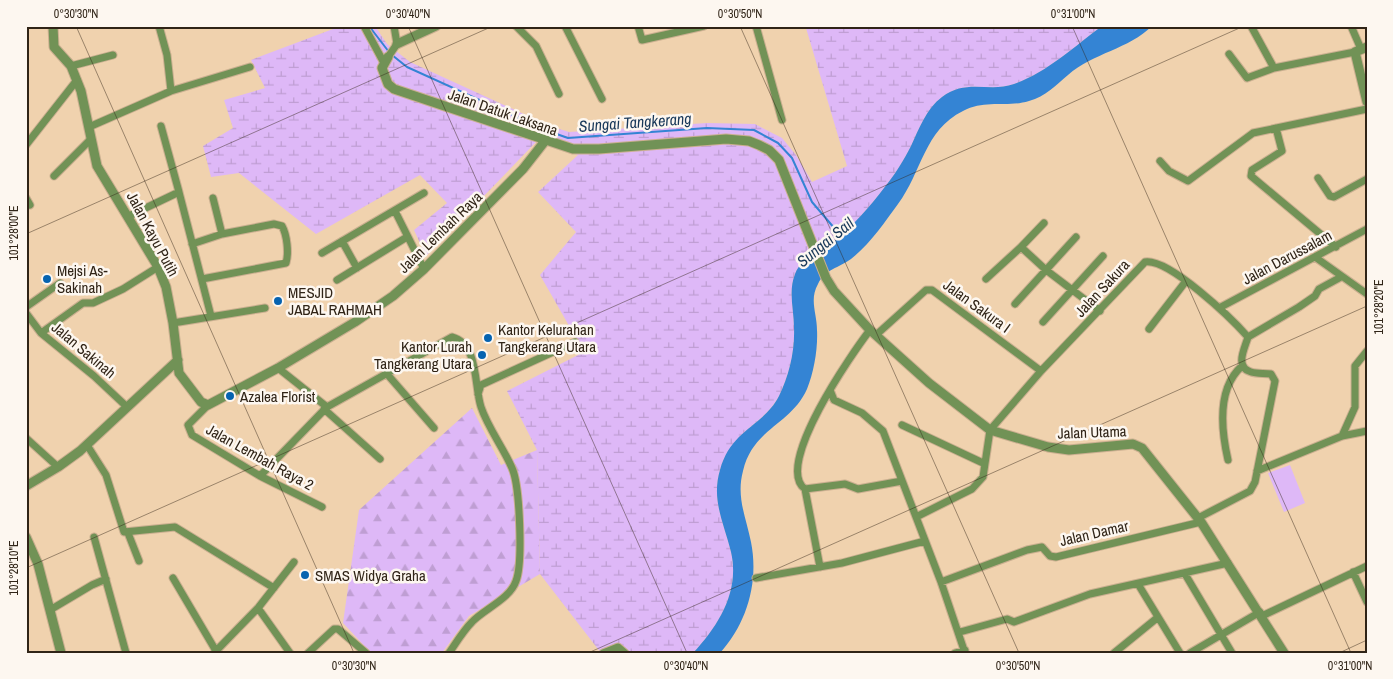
<svg xmlns="http://www.w3.org/2000/svg" width="1393" height="679" font-family="'Archivo Narrow',sans-serif">
<style>
.forest{fill:url(#forest-firs)}
.wetland{fill:url(#wetland-marsh)}
.pitch{fill:#deb8f7}
.water{fill:#3484d4}
.lines{fill:none;stroke-linecap:round;stroke-linejoin:round}
.stream{stroke:#3484d4;stroke-width:2}
.minor-casing{stroke:#caaf90;stroke-width:9}
.tertiary-casing{stroke:#caaf90;stroke-width:11}
.minor{stroke:#719256;stroke-width:7}
.tertiary{stroke:#719256;stroke-width:9}
.ticks{fill:none;stroke:#302417;stroke-width:1;stroke-opacity:0.45}
.poi-dot{fill:#0663b0;stroke:#fdf7f0;stroke-width:2}
.labels{text-anchor:middle;dominant-baseline:central;stroke-width:5;stroke-linejoin:round;paint-order:stroke}
.street-label{font-size:15px;fill:#302417;stroke:#fdf7f0}
.poi-label{font-size:15px;fill:#302417;stroke:#fdf7f0;text-anchor:start}
.water-label{font-size:16px;font-style:italic;fill:#173758;stroke:#fdf7f0}
.neatline{fill:none;stroke:#302417;stroke-width:2}
.ticks-label{font-size:12px;text-anchor:middle;fill:#302417}
</style>
<defs>
<pattern id="forest-firs" width="22" height="20" patternUnits="userSpaceOnUse" patternTransform="scale(1.25)"><rect width="22" height="20" fill="#deb8f7"/><path d="M5 1l3.5 6h-7zM16 11l3.5 6h-7z" fill="#bf9ed3"/></pattern>
<pattern id="wetland-marsh" width="20" height="14" patternUnits="userSpaceOnUse" patternTransform="scale(1.25)"><rect width="20" height="14" fill="#deb8f7"/><path d="M1 5h8M5 5V1M11 12h8M15 12V8" fill="none" stroke="#bf9ed3"/></pattern>
</defs>
<rect width="100%" height="100%" fill="#f0d2ae"/>
<path class="forest" d="M472,408L501,465L537,450L540,574L469,616L442,653H371L343,623L359,510Z"/>
<path class="wetland" d="M341,26H375L387,44L410,62L550,126L569,132L707,123L755,124L782,138L796,155L812,182L847,166L806,28L1102,26C1075,46 1046,73 1014,84C989,93 967,78 942,97C926,109 919,129 911,146C904,160 894,176 884,188C870,207 853,225 836,240C821,253 803,254 795,274C788,292 794,309 794,328C795,351 789,375 779,396C763,426 731,430 720,470C711,500 724,523 731,552C740,591 719,625 693,653H601L540,574L537,450L507,391L584,352L540,275L576,232L538,192L578,155L536,142L426,256L414,230L447,203L420,175L316,234L239,173L211,177L203,146L233,128L224,100L265,88L251,60Z"/>
<path class="pitch" d="M1290,465L1305,503L1284,512L1268,473Z"/>
<path class="water" d="M1102,26H1152C1129,49 1093,53 1068,75C1055,86 1046,96 1029,101C1006,108 986,99 963,111C924,130 922,172 898,204C884,223 870,244 851,259C839,268 825,269 818,284C809,300 817,313 817,330C818,348 814,372 807,389C791,425 753,428 743,471C736,497 746,517 751,542C759,582 747,623 720,653H693C719,625 740,591 731,552C724,523 711,500 720,470C731,429 763,427 779,396C789,376 795,351 794,328C794,309 788,292 795,274C803,254 821,253 836,240C853,225 870,207 884,188C894,176 904,160 911,146C919,129 926,109 942,97C967,78 989,93 1014,84C1046,73 1075,46 1102,26Z"/>
<g class="lines">
<path class="stream" d="M369,26L389,52
M392,55L407,67L548,131L568,138L707,128L754,130L778,143L792,158L812,202L841,236"/>
<defs>
<path id="minor" d="M364,26L384,63
M516,26L536,46L559,94
M565,26L602,99
M638,26L642,40L704,26
M756,26L782,120
M1251,26L1274,68
M1351,26L1361,49
M1229,54L1247,78L1274,68L1355,52
M388,57L397,44L394,26
M71,66L113,55
M171,91L250,67
M161,126L179,192
M89,127L171,91L167,55L159,26
M1276,128L1282,151L1252,170L1251,176L1336,247
M26,145L77,80
M1160,161L1169,171L1188,181L1253,133L1367,109
M54,176L91,139
M1318,178L1330,196L1334,197L1367,179
M26,198L30,205
M213,198L222,234
M395,211L424,269
M129,216L179,192L211,316
M1044,223L1021,247L1046,270L1100,311
M342,241L357,268
M192,244L222,234L274,224L282,226C287,235 289,253 286,263L202,279
M322,253L424,193
M1315,257L1367,294
M986,279L1021,247
M337,280L407,237
M1015,304L1076,237
M26,307L60,283
M1219,308L1367,229
M26,313L41,333L94,376L126,406
M1043,322L1103,256
M173,323L265,308
M1149,329L1186,281
M870,330C853,352 773,466 805,489L845,484L858,489L902,481
M41,333L83,303H93L123,289L158,267
M876,335L926,290H932L1041,371
M278,368L327,407L452,337C479,344 474,386 481,407C488,428 503,447 512,468C520,486 523,563 516,581C510,599 484,609 472,622C463,631 456,643 449,653
M387,374L434,428
M830,390L834,400L862,413L883,431L941,582L965,653
M478,394L481,385L575,342
M208,405L188,425L192,435L260,476L322,507
M324,409L380,459
M902,425L983,463
M1342,436L1355,407V366L1367,351
M26,438L58,467
M87,445L106,475L124,532L175,527L274,588
M1228,460C1221,429 1217,388 1242,366
M1257,471L1342,436L1367,431
M260,476L327,407
M805,489L820,567
M916,517L972,489L983,477L990,430L1041,371L1145,262C1169,258 1232,319 1248,337
M1198,518L1250,491L1255,482L1275,381L1271,374C1264,373 1257,374 1251,372C1234,367 1245,348 1248,337L1299,307L1315,296L1319,289L1341,277
M128,533L139,561
M94,537L126,653
M1353,572L1367,602
M1185,574L1232,653
M173,578L216,651
M756,578L842,563L925,541
M941,582L1027,550L1042,547L1050,556L1056,557L1201,522
M1138,584L1180,653
M258,608L290,653
M50,610L92,585L106,579
M1262,616L1367,566
M960,632L1007,619L1014,622L1090,594L1228,563
M214,653L258,608L294,562
M308,653L334,629H338L366,653
M603,653L618,647L625,653
M955,653L965,650
M1114,653L1157,618
M1190,653L1260,612"/>
<path id="tertiary" d="M53,26L54,47L71,66L81,91L97,166L158,267L166,287L173,323L179,373L201,402L208,405L278,368L355,322L393,296L424,269L523,169L545,141
M397,44L436,26
M1367,47L1355,52L1367,102
M388,57L382,68L388,84L394,89L573,149H599L726,139L749,141L759,145L769,150L779,160L826,278L834,291L870,330L929,383L990,430L1048,447L1069,450L1133,444L1142,448L1201,522L1284,653
M26,486L58,467L80,451L178,360
M26,537L38,564L61,653"/>
</defs>
<use href="#minor" class="minor-casing"/>
<use href="#tertiary" class="tertiary-casing"/>
<use href="#minor" class="minor"/>
<use href="#tertiary" class="tertiary"/>
</g>
<path class="ticks" d="M76,26L354,653M408,26L687,653M740,26L1019,653M1072,26L1351,653M26,234L493,26M26,568L1244,26M588,653L1367,306M1339,653L1367,640"/>
<g class="poi-dot">
<circle cx="47" cy="279" r="5"/>
<circle cx="278" cy="301" r="5"/>
<circle cx="488" cy="338" r="5"/>
<circle cx="482" cy="355" r="5"/>
<circle cx="230" cy="396" r="5"/>
<circle cx="305" cy="575" r="5"/>
</g>
<g class="labels">
<g class="street-label">
<text transform="translate(503 112) rotate(19)">Jalan Datuk Laksana</text>
<text transform="translate(440 232) rotate(-44)">Jalan Lembah Raya</text>
<text transform="translate(153 234) rotate(62)">Jalan Kayu Putih</text>
<text transform="translate(1287 257) rotate(-28)">Jalan Darussalam</text>
<text transform="translate(1102 288) rotate(-47)">Jalan Sakura</text>
<text transform="translate(977 306) rotate(36)">Jalan Sakura I</text>
<text transform="translate(84 350) rotate(40)">Jalan Sakinah</text>
<text transform="translate(1092 432) rotate(-2)">Jalan Utama</text>
<text transform="translate(260 457) rotate(29)">Jalan Lembah Raya 2</text>
<text transform="translate(1094 533) rotate(-13)">Jalan Damar</text>
</g>
<g class="poi-label">
<text x="57" y="270">Mejsi As-<tspan x="57" dy="17">Sakinah</tspan></text>
<text x="288" y="292">MESJID<tspan x="288" dy="17">JABAL RAHMAH</tspan></text>
<text x="498" y="329">Kantor Kelurahan<tspan x="498" dy="17">Tangkerang Utara</tspan></text>
<text x="472" y="346" text-anchor="end">Kantor Lurah<tspan x="472" dy="17">Tangkerang Utara</tspan></text>
<text x="240" y="396">Azalea Florist</text>
<text x="315" y="575">SMAS Widya Graha</text>
</g>
<g class="water-label">
<text transform="translate(635 122) rotate(-4)">Sungai Tangkerang</text>
<text transform="translate(825 242) rotate(-39)">Sungai Sail</text>
</g>
</g>
<rect width="1393" height="679" fill="none" stroke="#fdf7f0" stroke-width="55"/>
<rect x="28" y="28" width="1338" height="624" class="neatline"/>
<g class="ticks-label">
<text x="76" y="18">0°30'30"N</text>
<text x="408" y="18">0°30'40"N</text>
<text x="740" y="18">0°30'50"N</text>
<text x="1073" y="18">0°31'00"N</text>
<text transform="translate(14 233) rotate(-90)" y="4">101°28'00"E</text>
<text transform="translate(1379 307) rotate(-90)" y="4">101°28'20"E</text>
<text transform="translate(14 568) rotate(-90)" y="4">101°28'10"E</text>
<text x="354" y="670">0°30'30"N</text>
<text x="686" y="670">0°30'40"N</text>
<text x="1018" y="670">0°30'50"N</text>
<text x="1350" y="670">0°31'00"N</text>
</g>
</svg>
